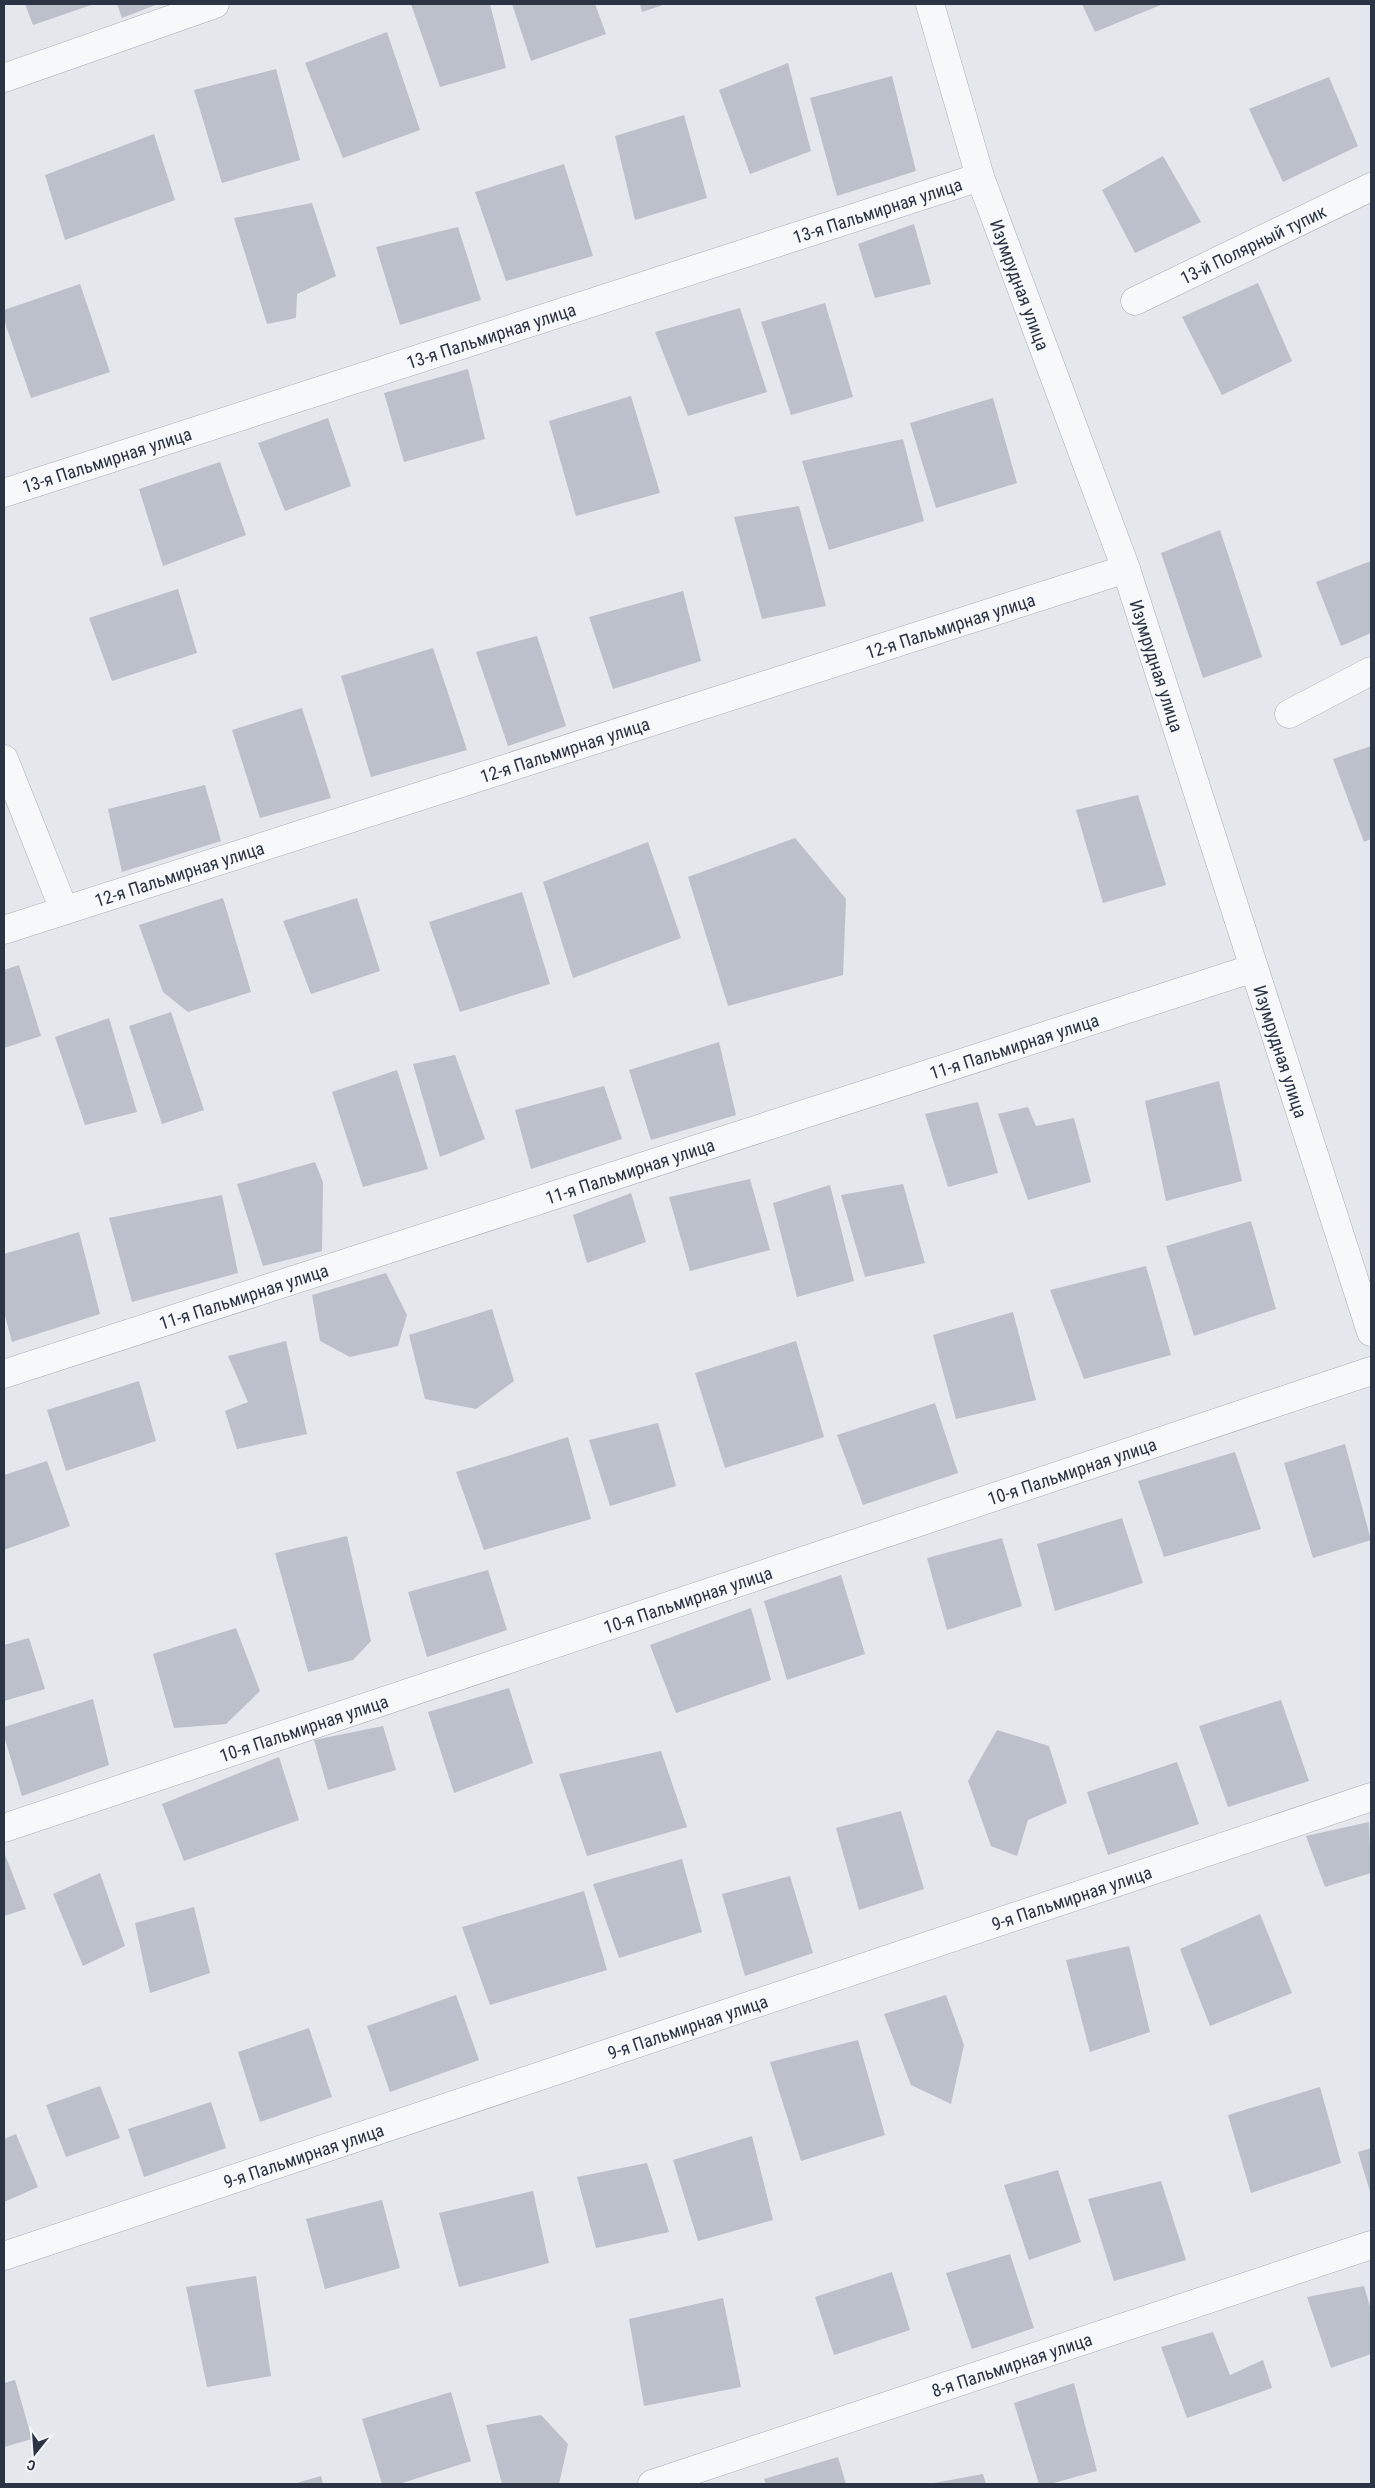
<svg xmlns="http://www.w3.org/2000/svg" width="1375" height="2488" font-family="'Roboto Condensed',sans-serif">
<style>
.building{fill:#bbc0ca}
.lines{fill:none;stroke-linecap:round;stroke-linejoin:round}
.minor-casing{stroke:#a9aeb7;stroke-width:29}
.minor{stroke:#f7f8fa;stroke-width:28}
.labels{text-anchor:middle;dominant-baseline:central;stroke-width:4;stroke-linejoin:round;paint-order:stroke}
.street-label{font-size:18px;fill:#2b3445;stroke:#f4f6f9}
</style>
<rect width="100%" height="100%" fill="#e4e7ec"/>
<path class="building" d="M25,4H94L33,25Z
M117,4H158L122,18Z
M411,4H490L506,68L440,87Z
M512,4H595L606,34L531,61Z
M640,4H666L642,12Z
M1082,4H1163L1095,32Z
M387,32L420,130L343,158L305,63Z
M788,63L811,151L750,174L719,90Z
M276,69L300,160L222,183L194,90Z
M892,76L916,171L837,196L810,98Z
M1329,77L1358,146L1283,182L1249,109Z
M684,115L707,198L635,220L615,136Z
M154,134L175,200L65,240L45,175Z
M1163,156L1201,222L1135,253L1102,190Z
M564,164L593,256L506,281L475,192Z
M312,203L336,276L297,294L296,318L267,324L234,218Z
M914,224L931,284L875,298L858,244Z
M458,227L481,300L400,325L376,247Z
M1258,283L1292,361L1222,395L1182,317Z
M80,284L110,372L31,398L4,320V310Z
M825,303L853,397L791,415L761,322Z
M740,308L767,392L688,416L655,332Z
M468,369L485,439L404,462L384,393Z
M631,396L660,493L576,516L549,421Z
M993,398L1017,483L936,508L910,423Z
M328,418L351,486L285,511L258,443Z
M903,439L924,521L829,550L802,461Z
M220,462L246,535L163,566L139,489Z
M799,506L826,606L762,619L734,517Z
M1220,530L1262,657L1203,678L1161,553Z
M1371,561V633L1341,646L1316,582Z
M178,589L197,653L112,681L89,618Z
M683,591L701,661L613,689L589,617Z
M537,636L566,726L508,746L476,652Z
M433,648L467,750L371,777L341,676Z
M302,708L331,798L260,818L232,730Z
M1371,746V839L1364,842L1333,759Z
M205,785L221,841L122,872L108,809Z
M1138,795L1166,885L1103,903L1076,810Z
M795,838L846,899L843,975L728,1006L688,877Z
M648,842L681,938L573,978L543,882Z
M522,892L550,984L460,1012L429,922Z
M223,898L251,992L188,1012L163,992L139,925Z
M357,898L380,971L311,994L283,921Z
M19,965L41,1036L4,1048V970Z
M171,1012L204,1110L162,1124L129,1026Z
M109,1018L137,1112L85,1125L55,1037Z
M719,1042L736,1115L651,1140L629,1070Z
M455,1055L485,1139L440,1157L413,1064Z
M397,1070L428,1169L363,1187L332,1092Z
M1219,1081L1242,1181L1166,1201L1145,1101Z
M604,1086L622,1139L531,1169L515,1110Z
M978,1102L998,1173L948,1187L925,1114Z
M1028,1107L1036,1126L1074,1118L1091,1182L1028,1200L998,1114Z
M315,1162L323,1182L322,1251L263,1266L237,1184Z
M750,1179L770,1250L690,1271L669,1197Z
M903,1184L925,1263L865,1277L841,1195Z
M830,1185L854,1281L797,1297L773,1203Z
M631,1193L646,1242L587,1263L573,1215Z
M222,1195L238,1273L132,1302L109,1218Z
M1251,1221L1276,1309L1194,1336L1166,1246Z
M79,1232L100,1314L12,1342L4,1312V1254Z
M1146,1266L1171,1355L1084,1379L1050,1290Z
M386,1273L407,1315L398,1346L350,1357L320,1341L312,1295Z
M492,1309L514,1381L476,1409L425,1399L409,1335Z
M1013,1312L1036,1400L956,1419L933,1335Z
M286,1341L307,1434L237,1449L225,1411L248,1402L228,1356Z
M796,1341L824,1437L725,1468L695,1373Z
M139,1381L156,1441L66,1471L47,1410Z
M935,1403L958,1473L863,1505L837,1435Z
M658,1423L676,1486L610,1506L589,1440Z
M568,1437L591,1519L484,1550L456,1472Z
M1345,1444L1371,1540L1313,1558L1284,1463Z
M1235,1452L1261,1529L1164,1557L1138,1481Z
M47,1461L70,1526L4,1550V1475Z
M1122,1518L1143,1583L1055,1611L1037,1544Z
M347,1536L371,1641L353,1660L308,1672L275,1553Z
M1002,1538L1022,1606L947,1630L927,1558Z
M488,1570L507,1630L427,1657L408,1592Z
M841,1575L865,1654L787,1680L764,1601Z
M751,1608L771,1680L676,1713L650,1645Z
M236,1628L260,1691L226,1724L174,1728L153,1654Z
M29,1638L45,1689L4,1701V1645Z
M509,1688L533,1763L454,1793L428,1712Z
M93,1699L109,1765L22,1796L4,1736V1727Z
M1281,1700L1309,1781L1228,1807L1199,1726Z
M383,1726L396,1770L328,1790L314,1740Z
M997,1730L1049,1746L1067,1803L1028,1820L1017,1856L991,1846L968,1781Z
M661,1751L687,1827L587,1856L559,1774Z
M279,1757L299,1820L184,1861L162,1804Z
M1177,1762L1199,1824L1108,1855L1087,1792Z
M901,1811L924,1889L859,1910L836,1828Z
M1369,1822L1371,1873L1325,1887L1306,1836Z
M4,1852L26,1909L4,1916Z
M682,1859L702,1932L619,1958L593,1884Z
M100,1873L125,1946L83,1966L53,1894Z
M790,1876L813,1953L745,1976L722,1894Z
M584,1891L607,1970L490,2005L462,1927Z
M194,1907L210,1973L150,1993L135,1923Z
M1260,1914L1292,1993L1210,2026L1180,1949Z
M1129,1946L1150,2032L1090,2052L1066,1960Z
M456,1995L479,2060L390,2092L367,2026Z
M946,1995L964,2045L951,2104L911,2085L884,2014Z
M309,2028L332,2097L260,2122L238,2052Z
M858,2040L885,2135L801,2161L770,2062Z
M100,2086L120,2138L66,2157L46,2105Z
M1320,2087L1341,2163L1251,2193L1228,2115Z
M211,2102L226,2148L144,2177L128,2129Z
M16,2134L38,2187L4,2202V2139Z
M752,2136L773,2220L698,2241L673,2160Z
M1371,2148V2195L1358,2152Z
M647,2163L669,2232L596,2248L577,2177Z
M1058,2170L1081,2242L1029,2260L1004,2185Z
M1161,2181L1186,2260L1114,2281L1088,2199Z
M533,2191L549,2263L459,2287L439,2213Z
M382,2200L400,2268L325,2289L306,2219Z
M1010,2254L1034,2328L972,2349L946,2273Z
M892,2272L910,2330L834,2355L815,2297Z
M256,2276L271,2376L207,2387L186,2287Z
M1364,2286L1371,2310V2354L1331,2368L1307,2297Z
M723,2298L741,2387L644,2406L629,2319Z
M1213,2332L1230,2375L1263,2360L1272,2388L1187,2418L1161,2347Z
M15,2380L32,2439L4,2447V2383Z
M1074,2383L1097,2471L1050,2484H1039L1014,2403Z
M451,2392L471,2461L399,2484H382L362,2419Z
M541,2415L568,2444L559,2484H502L486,2425Z
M838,2457L846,2484H766L764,2479Z
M983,2474L986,2484H934V2483Z
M321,2476L323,2484H293Z"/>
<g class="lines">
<defs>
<g id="minor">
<path id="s1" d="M930,4L980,177L1126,569L1371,1332"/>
<path d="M4,78L215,4"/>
<path id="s2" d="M1135,301L1371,187"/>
<path id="s3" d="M4,493L980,177"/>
<path d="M1289,714L1371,671"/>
<path d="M4,759L64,910"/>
<path id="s4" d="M4,930L1126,569"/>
<path id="s5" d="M4,1374L1254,968"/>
<path id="s6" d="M4,1828L1371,1371"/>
<path id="s7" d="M4,2256L1371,1797"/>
<path id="s8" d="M652,2484L1371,2245"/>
</g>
</defs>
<use href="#minor" class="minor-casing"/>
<use href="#minor" class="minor"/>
</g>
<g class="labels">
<g class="street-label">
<text stroke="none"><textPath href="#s3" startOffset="918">13-я Пальмирная улица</textPath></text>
<text stroke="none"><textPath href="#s2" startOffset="131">13-й Полярный тупик</textPath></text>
<text stroke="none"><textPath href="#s1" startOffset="295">Изумрудная улица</textPath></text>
<text stroke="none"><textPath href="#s3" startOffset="512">13-я Пальмирная улица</textPath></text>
<text stroke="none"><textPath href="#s3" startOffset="108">13-я Пальмирная улица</textPath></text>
<text stroke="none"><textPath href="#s4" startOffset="994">12-я Пальмирная улица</textPath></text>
<text stroke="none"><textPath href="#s1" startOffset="700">Изумрудная улица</textPath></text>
<text stroke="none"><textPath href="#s4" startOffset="589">12-я Пальмирная улица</textPath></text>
<text stroke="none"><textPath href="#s4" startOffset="184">12-я Пальмирная улица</textPath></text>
<text stroke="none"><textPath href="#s5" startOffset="1062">11-я Пальмирная улица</textPath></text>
<text stroke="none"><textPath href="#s1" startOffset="1105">Изумрудная улица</textPath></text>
<text stroke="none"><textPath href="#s5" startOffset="658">11-я Пальмирная улица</textPath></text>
<text stroke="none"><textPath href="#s5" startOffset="252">11-я Пальмирная улица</textPath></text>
<text stroke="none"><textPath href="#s6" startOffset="1126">10-я Пальмирная улица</textPath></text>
<text stroke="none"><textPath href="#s6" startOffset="721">10-я Пальмирная улица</textPath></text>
<text stroke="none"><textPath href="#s6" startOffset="316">10-я Пальмирная улица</textPath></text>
<text stroke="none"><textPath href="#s7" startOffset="1126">9-я Пальмирная улица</textPath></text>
<text stroke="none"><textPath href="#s7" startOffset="721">9-я Пальмирная улица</textPath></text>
<text stroke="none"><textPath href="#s7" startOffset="316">9-я Пальмирная улица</textPath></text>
<text stroke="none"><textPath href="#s8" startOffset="379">8-я Пальмирная улица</textPath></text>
</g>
</g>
<rect width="1375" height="2488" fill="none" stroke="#2b3445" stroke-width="10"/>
<g transform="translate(35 2453) rotate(197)" stroke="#f4f6f9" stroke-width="4" paint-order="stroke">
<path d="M0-4L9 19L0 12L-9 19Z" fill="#2b3445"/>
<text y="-8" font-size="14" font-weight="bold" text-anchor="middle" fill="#2b3445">С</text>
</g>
</svg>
